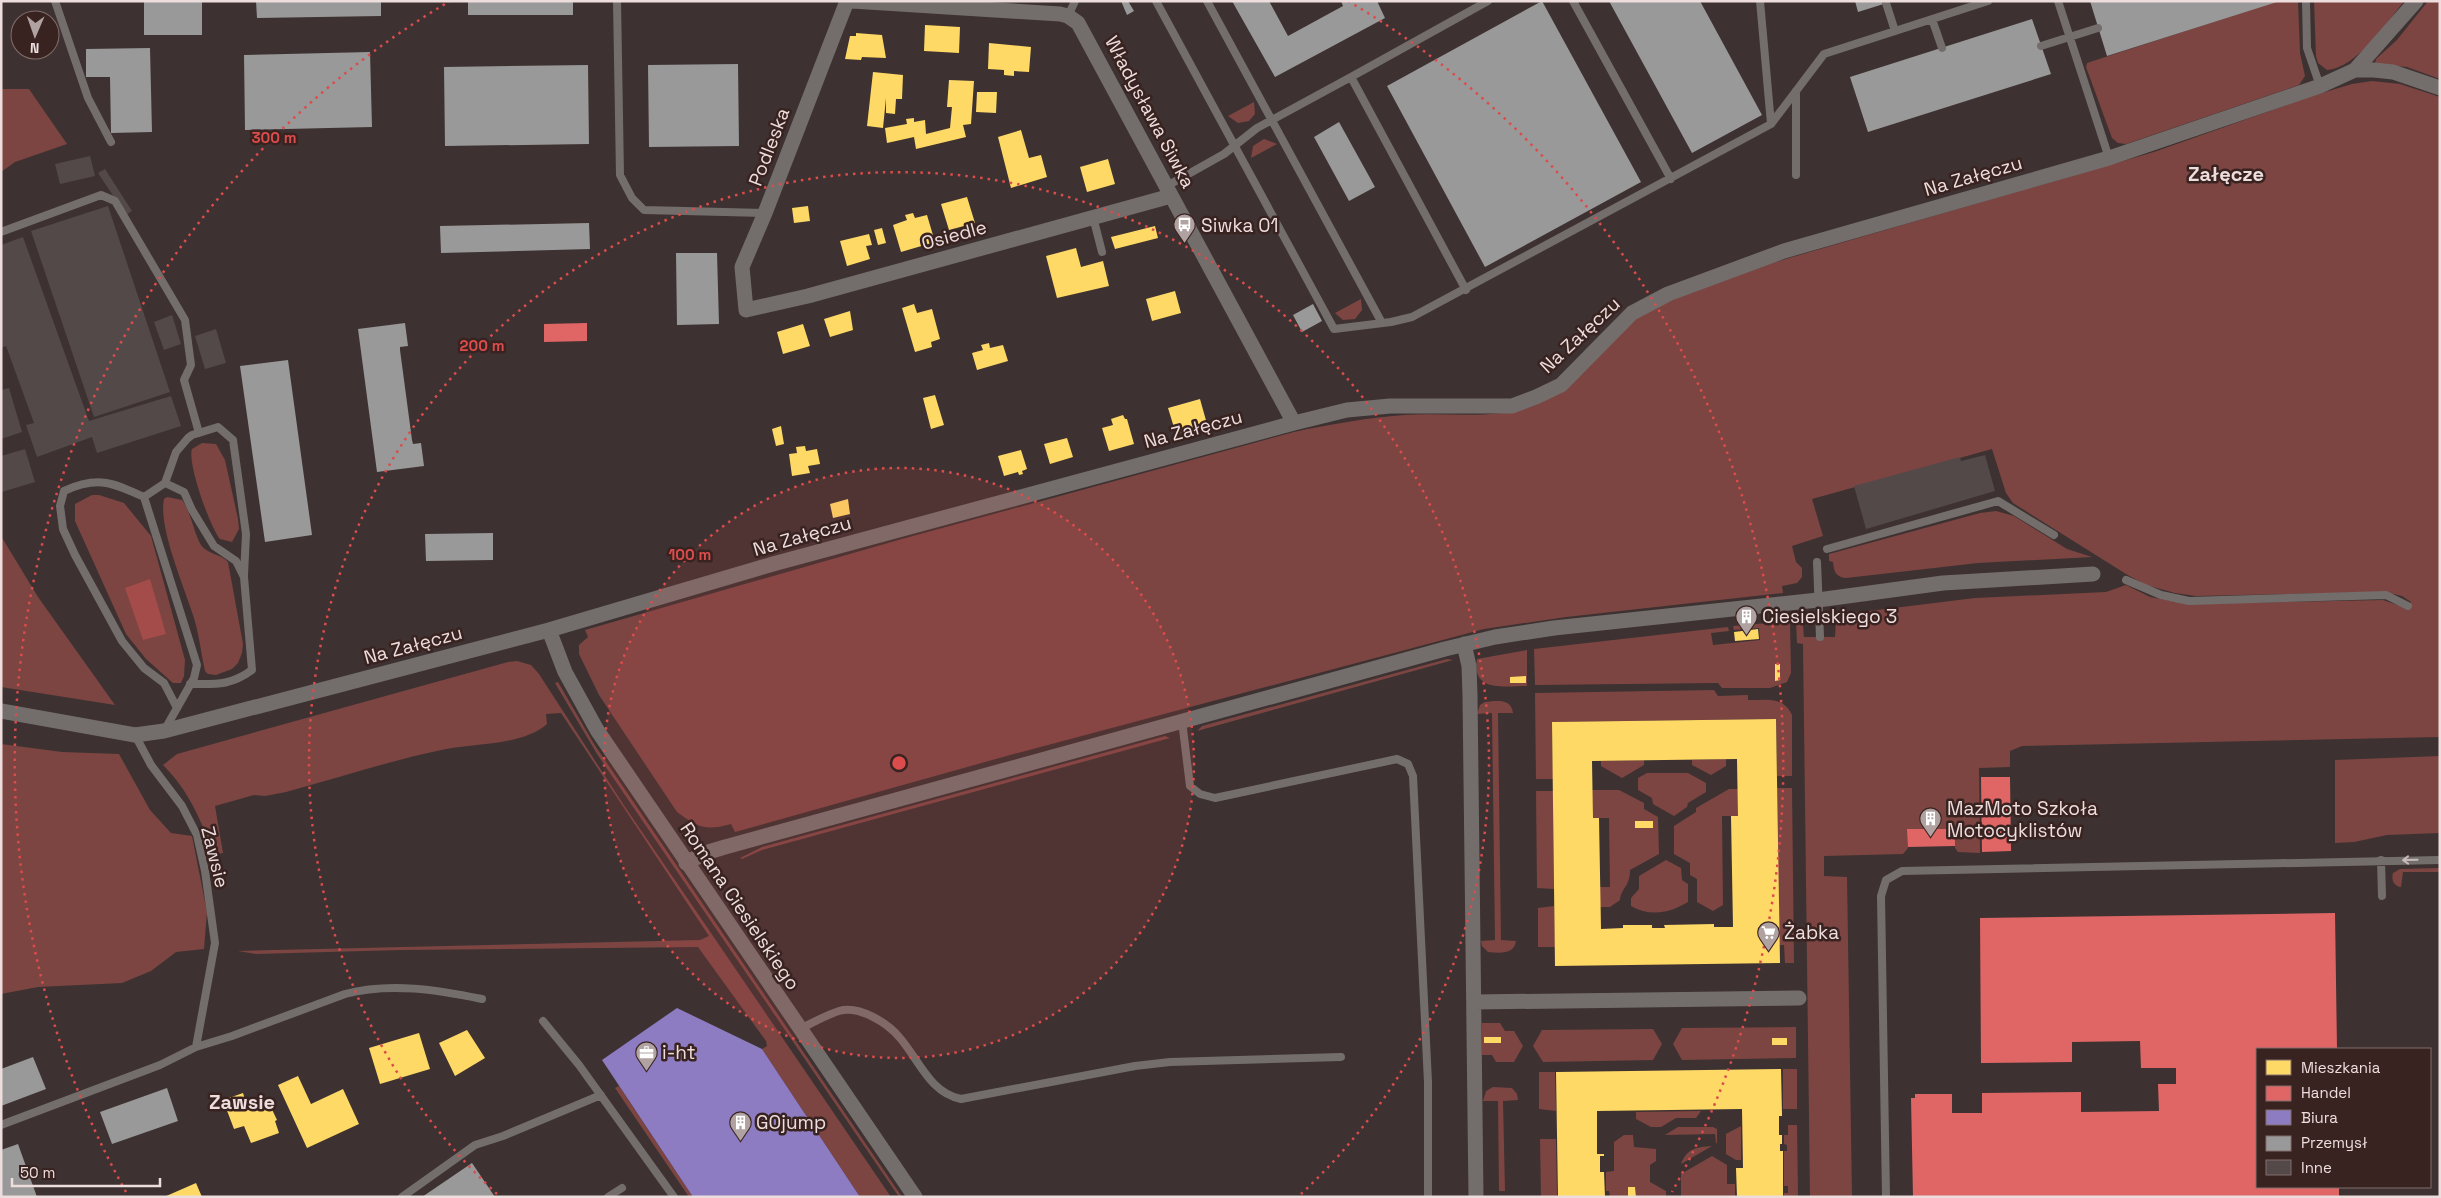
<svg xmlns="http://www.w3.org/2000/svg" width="2441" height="1198" font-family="'Space Grotesk',sans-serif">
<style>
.green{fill:#7c4542}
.water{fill:#a44c49}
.homes{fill:#ffd966;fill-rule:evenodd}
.shops{fill:#e06666}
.offices{fill:#8e7cc3}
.industry{fill:#999}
.building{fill:#534949}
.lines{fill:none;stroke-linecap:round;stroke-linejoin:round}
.lane{stroke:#736e6c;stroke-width:8}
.street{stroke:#736e6c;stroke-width:15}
.oneway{stroke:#c8bcbb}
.ring{fill:none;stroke:#db4c4c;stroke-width:2.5;stroke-dasharray:2.5 5}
.labels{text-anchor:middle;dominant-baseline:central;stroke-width:5;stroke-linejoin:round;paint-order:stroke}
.street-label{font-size:19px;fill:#eddedd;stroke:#392321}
.poi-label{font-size:19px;fill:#eddedd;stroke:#392321;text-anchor:start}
.neighbourhood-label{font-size:20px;font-weight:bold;fill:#eddedd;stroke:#392321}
.centre{fill:#db4c4c;stroke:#392321;stroke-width:2.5}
.ring-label{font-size:15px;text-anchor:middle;font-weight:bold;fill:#db4c4c;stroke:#392321;stroke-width:5;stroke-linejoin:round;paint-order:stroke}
</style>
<rect width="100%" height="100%" fill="#3d3231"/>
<path class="green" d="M2278,1H2298L2300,53L2305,76L2299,85L2126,144L2118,143L2112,138L2086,67L2087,63Z
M2314,1H2404C2388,22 2355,69 2327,70L2318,63L2316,56Z
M2428,1H2440V79L2407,67L2375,64L2376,59L2397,40Z
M2372,81L2400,84L2440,97V737L2022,746L2010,751V767L1979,768L1980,853L1958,852L1955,848V829H1908V848L1903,854L1824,856V876L1847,877L1852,1197H1810L1803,644L1797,643L1796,621L1803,625L1804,637H1835L1836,620L1845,614L1975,598L2106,592L2126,585L2150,597L2187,604L2383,600L2406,608L2411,602L2402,596L2385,592L2196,596L2175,593L2146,585L2126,574L2013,503L2006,493L1992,449L1812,499L1823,536L1792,546L1796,562L1802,568V577L1797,583L1782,586L1783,593L1566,617L1484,629L1010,755L735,832L731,824C705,831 699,828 677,812L599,695L579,654V645L588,637L585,630L902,539L1294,432C1331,424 1367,418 1404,415C1455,411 1514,425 1557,393L1645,310L1772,263L2154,152L2312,96L2352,84Z
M1,89H29L67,144L15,162L1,172Z
M1254,102L1255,114L1249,121L1238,123L1228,116Z
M1264,139L1277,144L1251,158L1253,146Z
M1361,299L1362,310L1355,319L1343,320L1335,313Z
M202,443L216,444L225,460L238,519L239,529L232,542L220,539C210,527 187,463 192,449Z
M92,495H99L124,503L151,536L185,660L184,676L181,683H173L146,659L126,634L75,521V504Z
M167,497L182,500C191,512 193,531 201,545C207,554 221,554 228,562L243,644L242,653L238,663L232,669L216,675L208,674L205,671C201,653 199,633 193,615C184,586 158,527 164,499Z
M1996,511L2014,516L2067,549L2092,557L1978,563L1846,578C1835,577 1834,571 1833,562L1829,561V554L1980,513Z
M1,536L38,597L115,705L1,687Z
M1790,621L1791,673L1787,682L1770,688H1722L1718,683L1535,685L1534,649L1728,627L1729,631L1711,633L1713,645L1760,640L1759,628L1734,630L1733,626Z
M1527,650V686C1505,686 1471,693 1477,659Z
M1447,659L1453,660L1197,731L1202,726Z
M517,661L531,665L539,674L625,807L891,1197H860L762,1049L767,1046L766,1041L698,947L400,950L256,954L238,951L700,940L709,936L561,713L546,714L547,724C522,746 474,743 441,750C389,761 338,778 286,792L265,796L254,795L215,806L223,853L213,855C202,821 189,791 163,765L177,754L508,662Z
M558,682L594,744L902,1197H899L862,1143L597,754L555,683Z
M1714,690L1718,696L1748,695V700C1765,700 1784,696 1792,715V776H1777L1776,719L1552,722L1553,779H1536L1535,693Z
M1485,702C1497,701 1511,698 1513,713H1498L1501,940L1516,941C1514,955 1499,953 1488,952L1482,946L1481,941L1495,940L1492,713L1477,714L1480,705Z
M1165,736L1170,738L762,850L742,859L740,858L762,847Z
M1,744L62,752L119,754L150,810L171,833L192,836L207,912L204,949L176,952L151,971L122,983L38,987L1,994Z
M2440,756V833L2387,835L2354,842L2335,843V760Z
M1726,759V766L1711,775L1692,765V760Z
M1644,760V765L1622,778L1601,766V761Z
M1647,773H1688L1706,783V792L1688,803L1687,807L1674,816L1653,804L1652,798L1638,790V778Z
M1777,788H1792L1794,963H1785L1784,945H1779Z
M1729,789H1738V816H1722L1723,905L1713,911L1697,902V879L1690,875V863L1674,854V826L1696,812V808Z
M1592,790H1619L1644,803V809L1658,817L1659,854L1630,870C1630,887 1621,888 1620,900L1610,907H1600V887H1610L1609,818H1593Z
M1536,791H1553L1554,889L1537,888Z
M1666,860L1681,868L1682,880L1688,884V902C1670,913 1650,917 1631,906V898L1639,889V876Z
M2440,868V872H2403L2401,887C2394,886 2391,880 2393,873L2400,869Z
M1554,906L1555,947H1538V908Z
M1482,1023H1500L1505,1031H1514L1523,1046L1514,1062H1496L1492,1055H1482Z
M1796,1027V1058L1682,1060L1673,1044L1682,1028Z
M1653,1029L1662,1044L1653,1060L1543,1062L1533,1046L1542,1030Z
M1783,1069H1797V1109H1783Z
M1539,1072H1555L1556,1111L1539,1109Z
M619,1086L693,1197H689L615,1088Z
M1493,1087L1512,1088L1517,1094L1518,1100L1503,1101L1505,1191H1499L1498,1101H1483L1486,1091Z
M1701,1111L1696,1118H1676L1661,1127H1651L1636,1119V1112Z
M1788,1125H1797L1798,1197H1784V1193H1788V1186H1784V1151H1787V1145L1784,1144V1135H1788Z
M1741,1126V1160H1736L1726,1154V1134Z
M1678,1127H1713L1717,1129V1143H1716L1715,1134L1665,1135Z
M1624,1135H1633L1634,1147L1656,1149V1161L1650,1165V1182L1666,1191V1197H1636L1635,1187H1628V1197H1610L1609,1191H1606V1172L1614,1171V1142Z
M1540,1139H1556L1557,1197H1541Z
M1712,1146L1681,1164C1687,1148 1697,1147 1712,1146Z
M1712,1156L1727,1165V1184H1735V1197H1681V1174Z"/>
<path class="water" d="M150,579L166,634L143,640L125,588Z"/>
<path class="homes" d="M925,25L960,27L959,53L924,51Z
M856,33L882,35L886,58L862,57L861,60L845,59L850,36H856Z
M989,43L1031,47L1029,72L1014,71V76L1004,75V70L988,69Z
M873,72L903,75L902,99H896L895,114L886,113V98L883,128L867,126Z
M949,80L974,81L971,124L963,125L966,137L916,149L914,137L887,143L885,128L907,124L906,119L914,118V122L925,120L926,134L950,128L952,107H947Z
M977,92H997L996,113L976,112Z
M1021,130L1029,158L1041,155L1047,177L1011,188L998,137Z
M1108,159L1115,184L1087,192L1080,167Z
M967,197L975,223L949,230L941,204Z
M808,206L810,221L794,223L792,208Z
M913,213L915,218L927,215L935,242L901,252L893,225L907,220L905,215Z
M1155,226L1158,238L1115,249L1111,237Z
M882,228L886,243L878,245L874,230Z
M869,234L872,245L866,246L870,259L847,266L840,241Z
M1076,248L1081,267L1103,261L1109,286L1057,298L1046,256Z
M1175,291L1181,313L1152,321L1146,299Z
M914,304L917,313L932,309L940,339L931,342L932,347L915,352L902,308Z
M850,311L853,330L830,337L824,319Z
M803,324L810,346L783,354L777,332Z
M989,343L990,348L1003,345L1008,361L977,370L972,353L983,350L981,345Z
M935,395L944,425L931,429L923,398Z
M1200,399L1207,424L1176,434L1168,408Z
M1123,415L1125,419H1127L1134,444L1109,451L1102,428L1113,425L1111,419Z
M781,426L784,444L776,446L772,429Z
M1067,438L1073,457L1050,464L1044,444Z
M805,446L806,451L817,449L820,464L808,466L810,473L792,476L789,454L797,453L796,447Z
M1021,450L1027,469L1022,471L1023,474L1019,475L1018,472L1004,476L998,456Z
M848,499L850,514L833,518L830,504Z
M1758,629L1759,639L1735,641L1734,632Z
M1775,664H1780V680L1775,681Z
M1526,676V683H1510V677Z
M1776,719L1780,963L1555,966L1552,722ZM1737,759L1738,816H1731L1733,927H1714V924L1664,925L1665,928H1652V925H1623V928L1601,929L1599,818H1593L1592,761Z
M1635,821H1653V828H1635Z
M467,1030L485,1058L455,1076L439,1043Z
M419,1033L430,1069L380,1084L369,1048Z
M1484,1037H1501V1043H1484Z
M1772,1038H1787V1045H1772Z
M1781,1069L1782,1116H1779V1135H1782V1144H1780V1151H1783V1196L1737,1197L1736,1168H1743L1742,1109L1597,1111V1154H1604V1156H1600V1172H1604L1605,1197H1558L1556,1072Z
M298,1076L311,1104L343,1089L359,1124L307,1148L278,1085Z
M243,1093L247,1106L267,1099L277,1120L275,1121L279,1133L251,1143L244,1126L234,1129L223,1100Z
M196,1183L202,1197H164Z
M1628,1187H1635L1636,1197H1628Z"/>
<path class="shops" d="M587,323V341L544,342V324Z
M1981,777H2010L2011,851L1982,852Z
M1907,829H1955V846L1908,847Z
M2335,913L2337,1049H2257V1187H2339V1197H1913L1911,1098H1915V1094H1952V1113H1982V1093L2081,1092V1112L2159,1111L2158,1084H2176V1068H2141L2140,1041L2072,1042V1062L1981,1063L1980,918Z"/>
<path class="offices" d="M677,1008L762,1049L860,1197H693L602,1060Z"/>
<path class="industry" d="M144,1H202V35H144Z
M256,1H381V16L257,18Z
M468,1H573V15H468Z
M1121,1H1128L1134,11L1127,15Z
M1232,1H1269L1288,36L1343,6L1341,1H1377L1385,18L1275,77Z
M1542,1L1641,182L1485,267L1387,86Z
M1609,1H1700L1762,115L1692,153Z
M1855,1H1890V2L1858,12Z
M2090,1H2277V2L2107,56Z
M2032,19L2051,74L1868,132L1850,77Z
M150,48L152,132L111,133L110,77H86V49Z
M370,52L372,127L245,130L244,55Z
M738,64L739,146L649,147L648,65Z
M588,65L589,144L445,146L444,67Z
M1339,122L1375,187L1349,201L1314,137Z
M589,223L590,249L441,253L440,226Z
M676,253H717L719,324L677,325Z
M1313,304L1322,321L1302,332L1293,315Z
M405,323L408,346L400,347V350L412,440L413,444L421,443L424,466L377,472L358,329Z
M288,360L312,535L265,542L240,366Z
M493,533V560L426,561L425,534Z
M33,1057L46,1089L1,1106V1069Z
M167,1088L178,1121L112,1144L100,1112Z
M18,1144L37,1197H1V1150Z
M472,1163L495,1197H422Z"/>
<path class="building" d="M90,156L95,176L60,184L55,164Z
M105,169L132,211L126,215L98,173Z
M108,206L170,392L94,417L31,231Z
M23,237L89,421L171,396L181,426L97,453L92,437L37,457L26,425L34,423L6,346L1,348V245Z
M172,315L181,344L164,350L154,322Z
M216,329L226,363L205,369L195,336Z
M9,388L22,432L1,439V390Z
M25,449L35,482L2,492L1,456Z
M1985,455L1995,491L1866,529L1854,486L1960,457L1961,461Z"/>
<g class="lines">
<path class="lane" d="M55,1L88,98L111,142
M617,1L620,175L632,198L644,210L765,213
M1156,1L1334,329L1391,322L1412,317L1771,124L1824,54L1988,1
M1207,1L1382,323
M1573,1L1671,179
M1760,1L1771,124
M2058,1L2109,158
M2306,1L2307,48L2320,86
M1886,3L1895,31
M1068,16L1075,1
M1932,19L1942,48
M2041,46L2098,28
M1796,91V175
M1167,186L1224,154L1257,128L1351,77
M1093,217L1102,252
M1,232L101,195L115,201L185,320L191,365L184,380L199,433
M1466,290L1351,77L1488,1
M165,483L176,452L188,438L192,435L218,427L233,440L246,534L244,575
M144,497L165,483L184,492L192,510L214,546L236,561L244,577L252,670C230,686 216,684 190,684
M1827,549L1998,501L2054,535
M1817,562L1820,637
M2126,580L2161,595L2189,601L2386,595L2408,606
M1182,721L1190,786L1200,794L1215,798L1397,759L1408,764L1413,776L1428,1082V1197
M164,731L194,678L197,665L144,497C112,482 97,476 64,491L60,506L63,529L75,555L122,641L144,668L164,683L177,708
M135,735L151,765L182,806L197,835L205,871L215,943L196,1047
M2381,860L2382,896
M543,1021L579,1065L674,1197
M800,1029C812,1023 826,1015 839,1011C859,1005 888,1023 900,1038C919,1060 930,1093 961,1099L1135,1066L1170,1062L1341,1057
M1,1125L160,1065L196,1047L232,1036L345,994C390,982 438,990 482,999
M402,1197L475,1145L503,1136L601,1095
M608,1197L622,1188
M1886,1197L1881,896L1886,880L1902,871L2440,860"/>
<path class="street" d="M847,1L765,213L742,267L746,310L808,296L1171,196
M852,1L1060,14L1068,16L1078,23L1294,423
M2355,70L2416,1
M549,630L565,672L597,730L915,1197
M1464,644L1469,666L1470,695L1476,1197
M1,711L135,735L164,731L549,630L773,564L1294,423L1347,410L1390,406H1512L1536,397L1561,385L1632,313L1668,294L1784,251L2109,158L2320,86L2355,70H2374L2393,72L2440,88
M686,863L705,853L725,847L1445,649L1495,637L1554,628L1818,600L1943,583L2093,574
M1474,1002L1799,998"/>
</g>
<defs><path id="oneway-shaft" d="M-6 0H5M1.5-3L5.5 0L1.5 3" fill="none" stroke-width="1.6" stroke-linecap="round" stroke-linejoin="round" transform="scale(1.25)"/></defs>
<use class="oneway" href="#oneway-shaft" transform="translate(2410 860) rotate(179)"/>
<circle cx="899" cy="763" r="295" fill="#db4c4c" fill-opacity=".12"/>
<g class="ring">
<circle cx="899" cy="763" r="295"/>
<path d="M497 1194A590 590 0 1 1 1301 1194"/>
<path d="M126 1192A884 884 0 0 1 450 1M1348 1A884 884 0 0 1 1672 1192"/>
</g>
<defs>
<symbol id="bus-pin" viewBox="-11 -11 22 30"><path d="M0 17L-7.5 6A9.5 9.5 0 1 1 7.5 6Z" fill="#afa2a1" stroke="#392321"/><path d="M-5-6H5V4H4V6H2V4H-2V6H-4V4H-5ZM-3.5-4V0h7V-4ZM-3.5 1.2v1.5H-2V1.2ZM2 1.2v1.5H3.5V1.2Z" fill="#fff"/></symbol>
<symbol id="building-pin" viewBox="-11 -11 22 30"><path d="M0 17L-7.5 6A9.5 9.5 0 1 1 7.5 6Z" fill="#afa2a1" stroke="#392321"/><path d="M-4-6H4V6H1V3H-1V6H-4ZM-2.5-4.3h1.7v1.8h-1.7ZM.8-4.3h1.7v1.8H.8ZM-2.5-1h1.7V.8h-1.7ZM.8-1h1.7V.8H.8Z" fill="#fff"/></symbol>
<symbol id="supermarket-pin" viewBox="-11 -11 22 30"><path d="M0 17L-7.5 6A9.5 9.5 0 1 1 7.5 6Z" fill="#afa2a1" stroke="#392321"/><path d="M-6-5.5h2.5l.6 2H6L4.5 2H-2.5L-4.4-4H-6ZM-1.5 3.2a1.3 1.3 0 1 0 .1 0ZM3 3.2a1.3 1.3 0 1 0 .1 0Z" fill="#fff"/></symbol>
<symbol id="office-pin" viewBox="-11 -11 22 30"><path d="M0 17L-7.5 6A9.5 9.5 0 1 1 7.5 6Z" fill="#afa2a1" stroke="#392321"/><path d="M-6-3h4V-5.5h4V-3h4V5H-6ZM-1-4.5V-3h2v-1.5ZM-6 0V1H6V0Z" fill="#fff"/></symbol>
</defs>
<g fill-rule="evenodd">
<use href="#bus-pin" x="1172" y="212" width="25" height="34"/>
<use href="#building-pin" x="1734" y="604" width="25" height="34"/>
<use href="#building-pin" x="1918" y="806" width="25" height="34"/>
<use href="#supermarket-pin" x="1756" y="920" width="25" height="34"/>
<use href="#office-pin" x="634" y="1040" width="25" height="34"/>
<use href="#building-pin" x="728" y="1110" width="25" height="34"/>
</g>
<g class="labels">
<g class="street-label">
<text transform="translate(1150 112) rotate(62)">Władysława Siwka</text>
<text transform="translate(769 147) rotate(-69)">Podleska</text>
<text transform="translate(1973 176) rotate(-16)">Na Załęczu</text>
<text transform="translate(954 235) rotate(-15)">Osiedle</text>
<text transform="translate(1580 335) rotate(-43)">Na Załęczu</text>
<text transform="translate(1193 429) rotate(-15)">Na Załęczu</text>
<text transform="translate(802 536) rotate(-16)">Na Załęczu</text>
<text transform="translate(413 645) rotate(-15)">Na Załęczu</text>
<text transform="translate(215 857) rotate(76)">Zawsie</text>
<text transform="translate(740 906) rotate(56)">Romana Ciesielskiego</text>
</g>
<g class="poi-label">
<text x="1201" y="225">Siwka 01</text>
<text x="1762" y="616">Ciesielskiego 3</text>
<text x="1947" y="808">MazMoto Szkoła<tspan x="1947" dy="22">Motocyklistów</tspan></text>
<text x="1784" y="932">Żabka</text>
<text x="662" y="1052">i-ht</text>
<text x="756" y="1122">GOjump</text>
</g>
<g class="neighbourhood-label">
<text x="2226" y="174">Załęcze</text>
<text x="242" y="1102">Zawsie</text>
</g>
</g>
<circle cx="899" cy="763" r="8" class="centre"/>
<g class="ring-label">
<text x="274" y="143">300 m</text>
<text x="482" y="351">200 m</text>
<text x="690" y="560">100 m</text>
</g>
<rect width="2441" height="1198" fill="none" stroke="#eddedd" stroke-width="5"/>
<rect x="2256" y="1048" width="175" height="140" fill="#392321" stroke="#816e6c"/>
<rect x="2266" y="1060" width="25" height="15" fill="#ffd966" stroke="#816e6c"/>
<text x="2301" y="1073" font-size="15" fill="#eddedd">Mieszkania</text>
<rect x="2266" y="1086" width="25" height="15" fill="#e06666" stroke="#816e6c"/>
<text x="2301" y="1098" font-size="15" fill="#eddedd">Handel</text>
<rect x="2266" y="1110" width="25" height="15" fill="#8e7cc3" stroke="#816e6c"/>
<text x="2301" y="1123" font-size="15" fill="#eddedd">Biura</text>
<rect x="2266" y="1136" width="25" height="15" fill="#999999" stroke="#816e6c"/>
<text x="2301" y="1148" font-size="15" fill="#eddedd">Przemysł</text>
<rect x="2266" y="1160" width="25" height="15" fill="#534949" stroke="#816e6c"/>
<text x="2301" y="1173" font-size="15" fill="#eddedd">Inne</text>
<g transform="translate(35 35) rotate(182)"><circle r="24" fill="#392321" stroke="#816e6c"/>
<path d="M0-4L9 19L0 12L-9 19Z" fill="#afa2a1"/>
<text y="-8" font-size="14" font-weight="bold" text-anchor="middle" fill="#eddedd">N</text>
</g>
<path d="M12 1178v8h148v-8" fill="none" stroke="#eddedd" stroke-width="2.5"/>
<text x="20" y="1178" font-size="15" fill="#eddedd" stroke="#392321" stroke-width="4" paint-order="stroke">50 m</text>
</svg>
